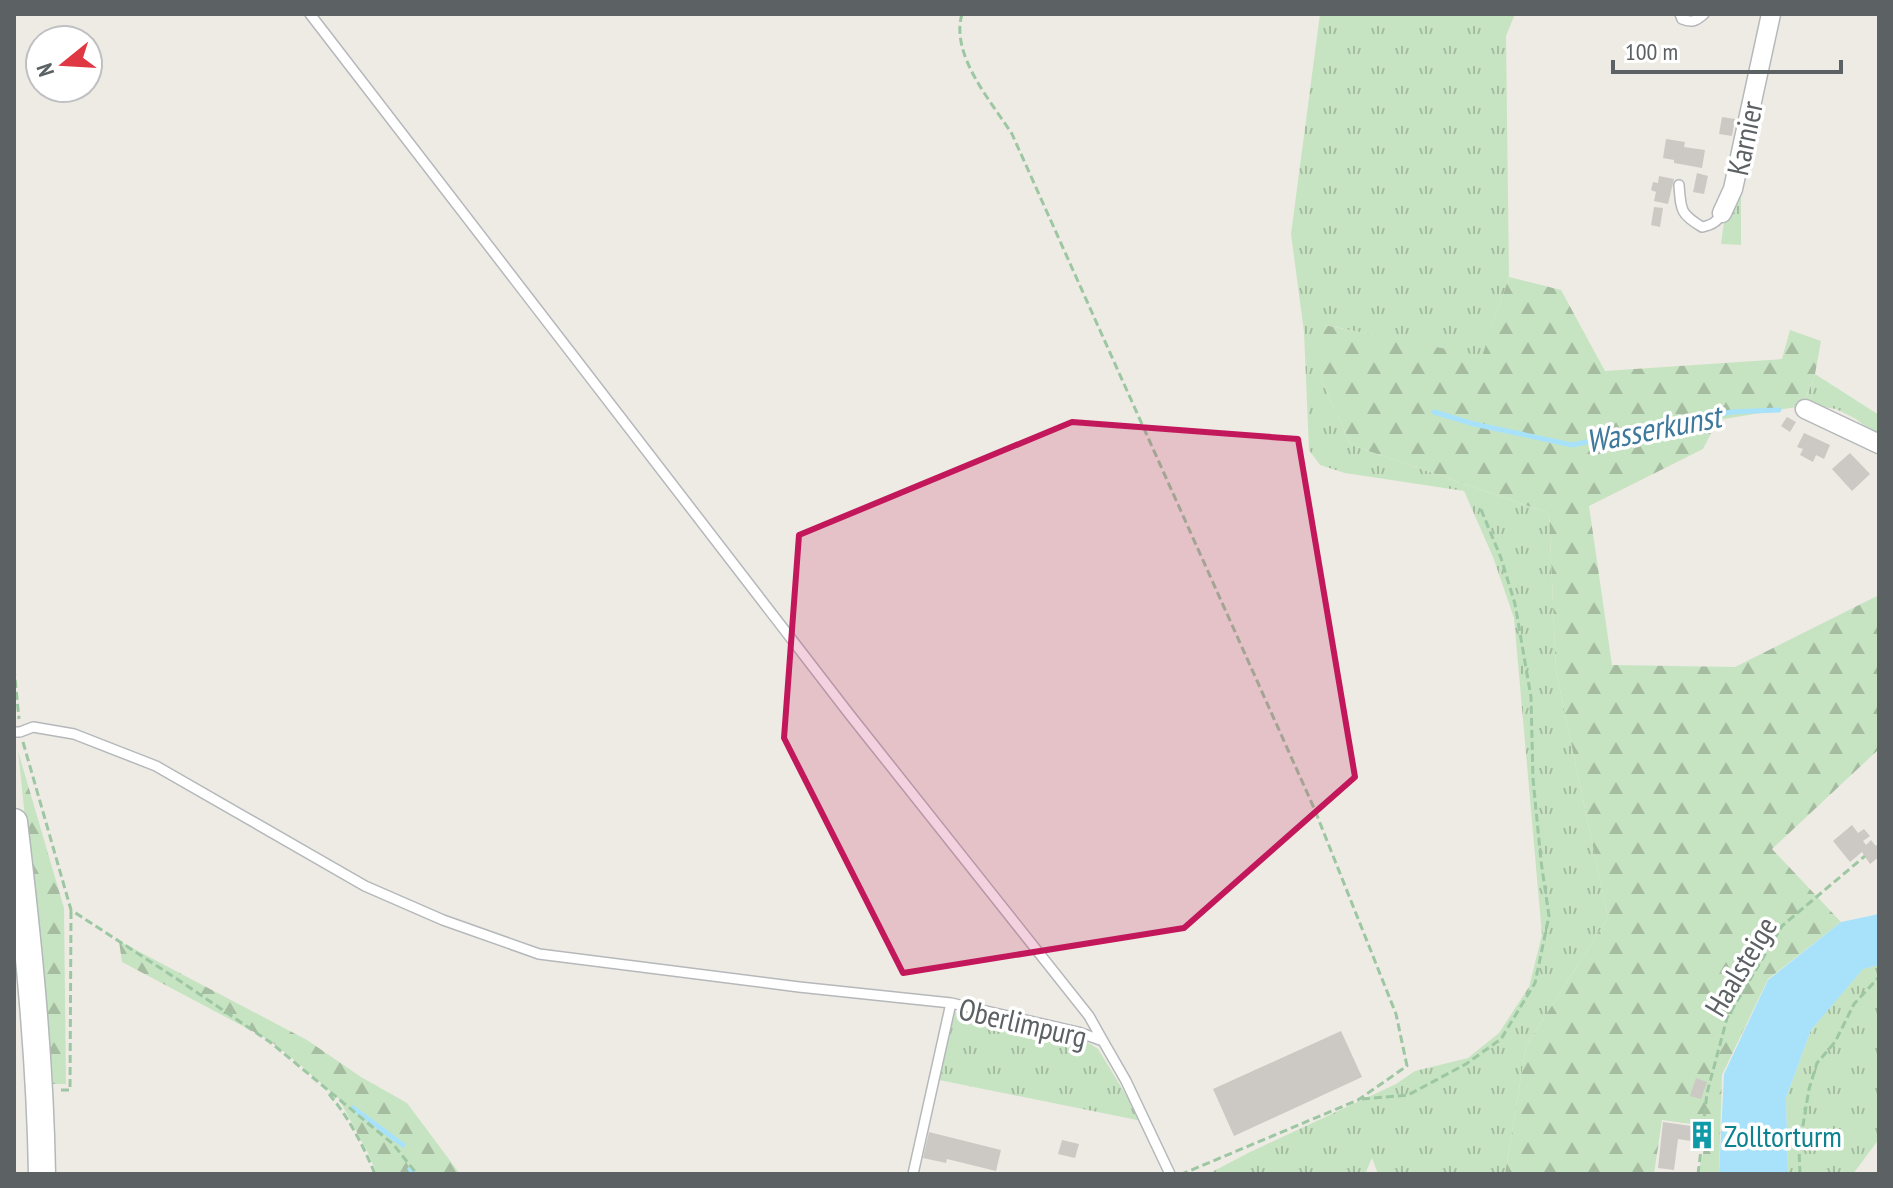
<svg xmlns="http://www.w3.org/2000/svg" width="1893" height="1188" font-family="'PT Sans Narrow',sans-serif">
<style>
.grass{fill:url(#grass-tufts)}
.forest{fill:url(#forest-firs)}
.water{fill:#a8e2fa}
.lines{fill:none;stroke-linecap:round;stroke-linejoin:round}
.stream{stroke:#a8e2fa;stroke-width:5}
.building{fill:#ccc8c4}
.lane-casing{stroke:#b5b8bb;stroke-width:12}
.street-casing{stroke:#b5b8bb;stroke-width:21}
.secondary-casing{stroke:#b3b8bb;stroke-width:29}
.path{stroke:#9dc7a3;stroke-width:3;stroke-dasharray:8 4;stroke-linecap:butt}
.lane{stroke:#fff;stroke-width:9}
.street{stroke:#fff;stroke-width:18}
.secondary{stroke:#fff;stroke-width:26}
.marked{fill:#c2185b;fill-opacity:0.2;stroke:#c2185b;stroke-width:6;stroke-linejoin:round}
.labels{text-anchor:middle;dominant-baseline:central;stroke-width:7;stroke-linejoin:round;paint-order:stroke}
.street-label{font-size:30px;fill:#5c6164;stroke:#fff}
.culture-label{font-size:30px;fill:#0d838f;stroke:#fff;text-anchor:start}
.water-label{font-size:32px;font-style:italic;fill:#3f799b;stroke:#fff}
</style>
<defs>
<pattern id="grass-tufts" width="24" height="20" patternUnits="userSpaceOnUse" patternTransform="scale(2)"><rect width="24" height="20" fill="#c7e4c2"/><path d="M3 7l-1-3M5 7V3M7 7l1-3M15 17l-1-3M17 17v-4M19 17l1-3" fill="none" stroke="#a5bca1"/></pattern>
<pattern id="forest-firs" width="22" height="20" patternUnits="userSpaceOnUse" patternTransform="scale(2)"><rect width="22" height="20" fill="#c7e4c2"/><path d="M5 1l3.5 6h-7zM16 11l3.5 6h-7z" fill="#a5bca1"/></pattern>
</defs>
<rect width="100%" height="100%" fill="#eeebe4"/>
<path class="grass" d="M1320,14H1515L1506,36L1509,277L1482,357L1325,325L1321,379L1351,445L1549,513L1556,671L1608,918L1526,1046L1505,1174H1378L1372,1158L1365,1174H1208L1250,1152L1396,1084L1415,1071L1468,1058L1499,1033L1529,987L1542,935L1514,618L1493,557L1464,491L1345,473L1320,465L1309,450L1304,332L1291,234Z
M1741,190V245L1721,244L1725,214Z
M1815,374L1879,415V437L1856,419L1836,409L1804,404Z
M1879,965V1139L1853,1174H1788L1786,1098L1811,1030L1863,968Z
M955,1012L1081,1038L1098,1049L1142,1121L939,1080Z"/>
<path class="forest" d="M1509,277L1561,290L1605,371L1782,359L1790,330L1821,341L1815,374L1803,406L1718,420L1703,449L1589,506L1612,665L1735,667L1879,595V749L1772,849L1841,922L1768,979L1722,1075L1719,1174H1698L1705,1145H1712L1714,1127L1662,1120L1654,1174H1505L1526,1046L1608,918L1556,671L1549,513L1351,445L1321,379L1324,325L1482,356Z
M18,751L64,908L66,1084H53Z
M119,941L307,1040L361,1077L407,1103L460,1174H377L368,1153L339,1099L298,1063L269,1040L122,962Z"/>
<path class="water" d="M1879,914V965L1863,969L1811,1030L1786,1098L1788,1174H1719L1724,1074L1768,980L1841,922Z"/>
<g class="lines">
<path class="stream" d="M1434,412L1474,424L1572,445L1731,412L1779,410
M353,1108L403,1145
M410,1169L414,1174"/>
</g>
<path class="building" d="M1722,117L1735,119L1732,136L1719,134Z
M1666,139L1685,142L1684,147L1705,150L1702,168L1674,163V160L1663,158Z
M1697,173L1708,176L1704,194L1693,192Z
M1659,176L1674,179L1668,204L1654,201L1656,192L1651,190L1653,182L1658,183Z
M1654,207L1663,208L1660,227L1651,225Z
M1787,417L1796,422L1790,432L1781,426Z
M1804,433L1830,445L1824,459L1816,455L1813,462L1800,455L1803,449L1797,447Z
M1850,453L1870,474L1852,491L1832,469Z
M1852,825L1858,833L1864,829L1870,836L1863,841L1866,845L1871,840L1879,850V857L1870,864L1862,852L1850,862L1833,841Z
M1341,1031L1362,1077L1234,1136L1213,1089Z
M1696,1078L1707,1082L1701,1099L1690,1096Z
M1663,1122L1712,1129L1710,1144L1678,1139L1674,1170L1658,1168Z
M929,1132L1001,1150L996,1171L947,1159L946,1163L923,1158Z
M1062,1140L1079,1144L1075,1158L1058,1154Z"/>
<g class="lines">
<defs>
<path id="lane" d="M310,14L850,715L1089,1016L1103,1041
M1680,14L1682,19C1692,23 1696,21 1704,14
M1679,185C1681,210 1680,214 1702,227C1712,225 1717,222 1722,213
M14,732H20L33,727L74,734L156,766L365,886L443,920L539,954L799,987L951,1003L1078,1032L1103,1041L1126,1081L1170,1174
M913,1174L951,1003"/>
<path id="street" d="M1722,213L1733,189L1771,14
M1805,409L1879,444"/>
<path id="secondary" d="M14,822C28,939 40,1056 42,1174"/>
</defs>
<use href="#lane" class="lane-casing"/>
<use href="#street" class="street-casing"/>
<use href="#secondary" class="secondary-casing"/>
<path class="path" d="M962,14C950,55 991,101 1012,134L1314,808L1396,1014L1407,1066L1358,1100L1182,1174
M14,668L19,719
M23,742L71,910L177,979L270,1042L393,1144L417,1174
M1877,847L1879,845
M61,1090H70L71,910
M329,1094C349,1118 363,1145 375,1174
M1362,1099L1408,1095L1466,1064L1501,1039L1535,983L1549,916L1541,861L1533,779L1531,697L1515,604L1501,558L1480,507
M1703,1128L1707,1093L1727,1018L1782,926L1865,856
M1698,1174L1702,1142
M1800,1174L1799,1149L1809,1089L1817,1063L1835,1042L1854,1004L1879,977"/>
<use href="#lane" class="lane"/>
<use href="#street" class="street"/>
<use href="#secondary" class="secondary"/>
</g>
<path class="marked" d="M1072,422L1298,439L1355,777L1184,928L903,973L784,738L799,535Z"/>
<defs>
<symbol id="building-bare" viewBox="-9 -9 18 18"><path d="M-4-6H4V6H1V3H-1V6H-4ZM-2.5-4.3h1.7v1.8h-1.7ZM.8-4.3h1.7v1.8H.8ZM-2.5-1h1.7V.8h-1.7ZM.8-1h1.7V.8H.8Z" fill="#0f9aa8" stroke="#fff" stroke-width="2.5" paint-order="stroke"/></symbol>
</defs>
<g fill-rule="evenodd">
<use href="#building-bare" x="1682" y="1115" width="40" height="40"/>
</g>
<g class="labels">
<g class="street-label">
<text transform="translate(1744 138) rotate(-78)">Karnier</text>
<text transform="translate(1740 966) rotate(-59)">Haalsteige</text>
<text transform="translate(1023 1022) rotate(13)">Oberlimpurg</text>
</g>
<g class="culture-label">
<text x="1724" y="1135">Zolltorturm</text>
</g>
<g class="water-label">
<text transform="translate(1653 428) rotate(-11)">Wasserkunst</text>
</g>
</g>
<rect width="1893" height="1188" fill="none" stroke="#5c6164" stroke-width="32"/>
<g transform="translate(64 64) rotate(252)"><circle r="38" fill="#ffffff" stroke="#bec0c1" stroke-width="2"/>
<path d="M0-6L14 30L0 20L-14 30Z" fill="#e03843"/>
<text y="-12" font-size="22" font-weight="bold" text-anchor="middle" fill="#5c6164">N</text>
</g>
<path d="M1613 60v12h228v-12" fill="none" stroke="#5c6164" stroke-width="4"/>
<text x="1625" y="60" font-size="24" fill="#5c6164" stroke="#ffffff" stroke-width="6" paint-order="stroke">100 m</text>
</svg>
